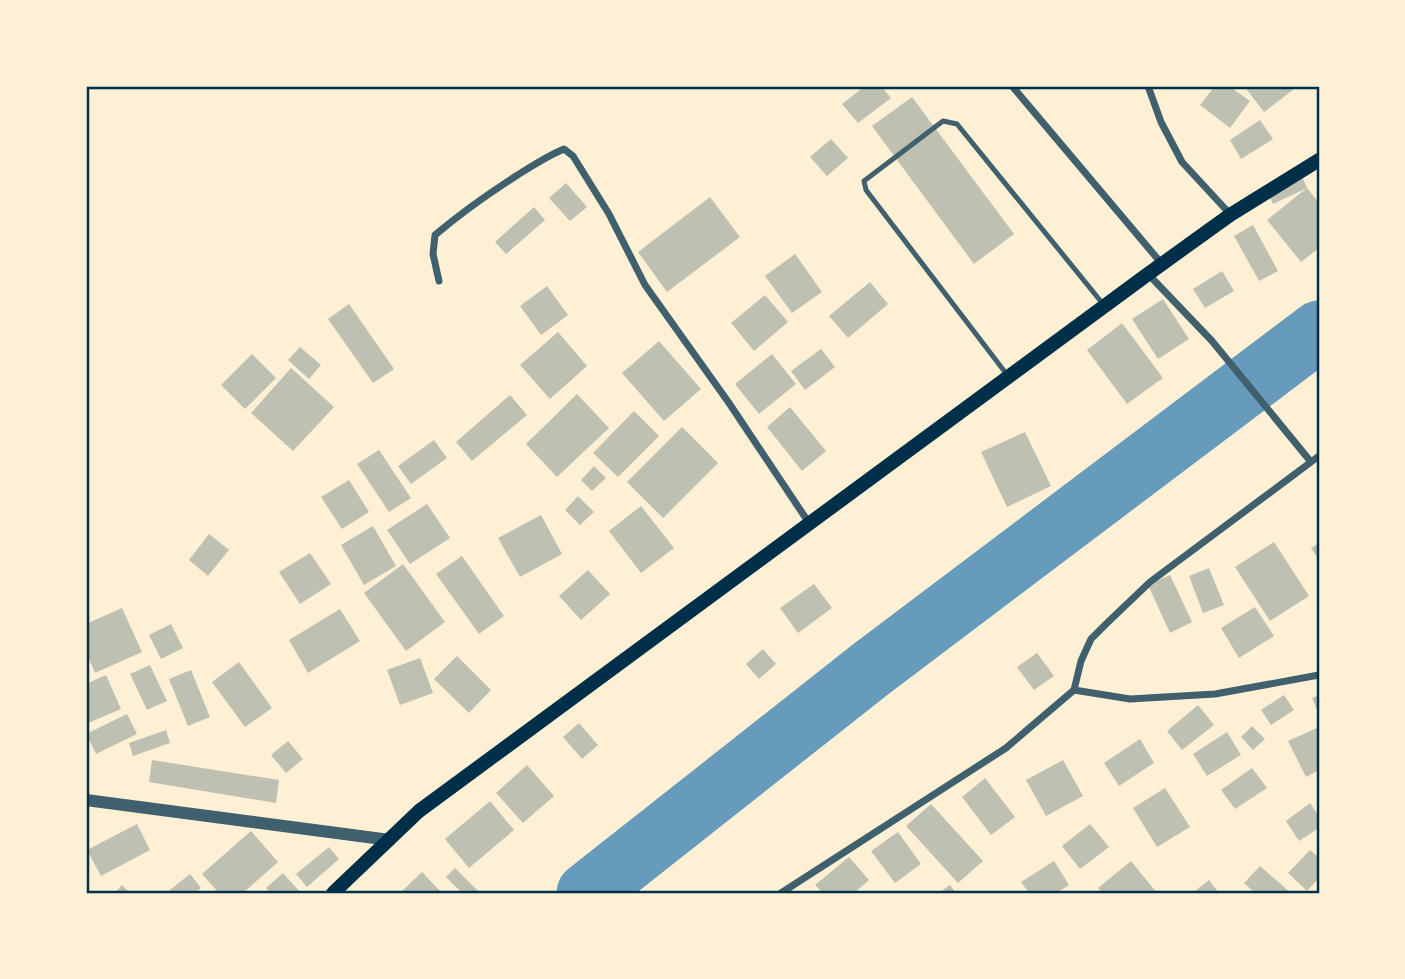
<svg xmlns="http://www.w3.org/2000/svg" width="1405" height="979" font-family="Raleway,sans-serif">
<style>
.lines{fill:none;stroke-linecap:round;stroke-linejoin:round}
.river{stroke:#669bbc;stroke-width:61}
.building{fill:#bec0b2}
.service{stroke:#3f606c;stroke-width:5}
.minor{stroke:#3f606c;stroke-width:7}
.tertiary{stroke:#3f606c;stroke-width:12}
.secondary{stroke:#003049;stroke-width:14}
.neatline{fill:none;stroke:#003049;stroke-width:2.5}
</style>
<rect width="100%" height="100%" fill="#fdf0d5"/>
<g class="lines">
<path class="river" d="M587,893L871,669L1319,331"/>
</g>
<path class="building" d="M865,86H881L891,98L858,123L842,104Z
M1215,86H1229L1250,101L1230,128L1200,105Z
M1244,86H1290L1293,90L1264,112Z
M912,97L1014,234L974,264L872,126Z
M1260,120L1273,139L1241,159L1230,140Z
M831,139L848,158L827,176L810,157Z
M1301,174L1307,188L1273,204L1267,191Z
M566,183L587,207L570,221L549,198Z
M1307,188L1319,203V248L1301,262L1267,220Z
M710,197L740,237L667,292L638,252Z
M534,207L545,220L506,254L495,242Z
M1253,225L1278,271L1259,281L1234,236Z
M795,254L822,292L792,313L765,276Z
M1222,271L1234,291L1205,308L1193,289Z
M870,282L888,304L848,338L829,316Z
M547,286L568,315L541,335L520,306Z
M765,295L788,322L754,351L731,323Z
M1163,299L1189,339L1158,359L1132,319Z
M349,304L394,369L373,383L328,319Z
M1122,323L1163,378L1127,404L1087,350Z
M558,332L587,366L550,399L520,365Z
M659,341L701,389L664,421L622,373Z
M300,347L321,365L309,379L288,360Z
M821,349L835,367L805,390L791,371Z
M252,354L276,378L245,409L221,385Z
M772,354L796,384L759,414L735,384Z
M291,368L334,407L293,451L251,413Z
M577,394L609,428L557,477L526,444Z
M510,395L527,415L472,461L456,442Z
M790,407L826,451L802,471L767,427Z
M634,411L659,436L618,477L593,453Z
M682,427L718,463L663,518L627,482Z
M1025,432L1051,486L1007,507L981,452Z
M434,440L447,458L411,484L398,466Z
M379,450L411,498L389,512L357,464Z
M594,466L606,478L592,491L581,480Z
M349,480L369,512L342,529L321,497Z
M578,496L594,512L580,525L565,510Z
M427,504L450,538L410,564L387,530Z
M641,506L674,548L641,573L609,531Z
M541,515L562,554L520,577L498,538Z
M373,526L396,566L364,585L341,545Z
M209,534L229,550L208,576L189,560Z
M1274,542L1309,596L1270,621L1235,567Z
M1319,543V560L1311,548Z
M310,553L331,584L300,604L279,572Z
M462,556L504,616L479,634L436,574Z
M403,564L445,622L406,651L364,593Z
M1209,568L1224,605L1203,613L1189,576Z
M588,570L610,594L581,620L559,596Z
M1170,575L1192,622L1170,633L1148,585Z
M814,584L832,608L798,633L780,608Z
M1255,607L1274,636L1239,658L1221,628Z
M122,608L142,652L95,673L86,652V624Z
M340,609L360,641L308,673L289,640Z
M171,624L183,648L161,659L149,635Z
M763,649L776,664L759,679L746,664Z
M1037,653L1054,676L1034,690L1017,667Z
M457,656L491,690L469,713L434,679Z
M420,658L433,693L400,705L387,670Z
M239,662L272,708L245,727L212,682Z
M150,665L167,701L147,710L130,674Z
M191,670L210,717L188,726L169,679Z
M106,675L121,709L86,724V684Z
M1284,695L1294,710L1271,725L1261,710Z
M1319,695V715L1312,698Z
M1198,705L1214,725L1182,750L1167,731Z
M127,714L137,734L96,754L86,734Z
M579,723L598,745L582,759L563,737Z
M1252,726L1265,739L1253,750L1241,737Z
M1317,728L1319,733V770L1306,777L1288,741Z
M166,730L170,743L133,756L129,743Z
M1227,732L1241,755L1207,776L1193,754Z
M1140,739L1154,763L1119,786L1104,763Z
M288,741L303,759L286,773L271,755Z
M152,760L279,780L276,803L149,782Z
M1063,760L1083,796L1046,816L1026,780Z
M527,765L554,796L523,823L496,793Z
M1252,768L1267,788L1235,809L1221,790Z
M985,778L1015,817L991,835L962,797Z
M1165,788L1190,827L1157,847L1133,808Z
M490,801L514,830L469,868L445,839Z
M1310,803L1319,816V828L1299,841L1286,821Z
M931,804L983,861L958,883L906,826Z
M137,824L150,850L101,876L87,850Z
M1090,824L1109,847L1080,869L1062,846Z
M251,831L278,862L243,893H219L202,874Z
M898,832L921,864L895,883L871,851Z
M329,847L339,859L307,887L296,874Z
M1310,850L1319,858V878L1307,891L1288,873Z
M849,857L869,880L854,893H823L815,885Z
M1054,861L1069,885L1056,893H1029L1021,882Z
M1131,861L1157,893H1102L1098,888Z
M1260,866L1291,893H1255L1244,883Z
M455,868L478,891L476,893H462L446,877Z
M422,872L442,893H402L401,892Z
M283,873L301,893H270L266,888Z
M190,874L201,888L195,893H166Z
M1209,880L1219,893H1198L1196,890Z
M122,885L130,893H115Z
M950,885L956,893H939Z"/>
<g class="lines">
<path class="service" d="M1008,376L866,190L864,181L943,121L957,124L1103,304"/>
<path class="minor" d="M1012,86L1162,264
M1148,86L1161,122L1182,162L1230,214
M1148,274L1212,341L1311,462
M439,281L433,254L435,235C461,213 488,194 516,176C532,166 547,156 564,149L573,156L609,214L645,285L729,403L809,523
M1074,690L1081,661L1091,639L1106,624L1150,582L1319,456
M781,893L1006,748L1074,690L1130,699L1215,694L1319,675"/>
<path class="tertiary" d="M86,800L390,840"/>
<path class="secondary" d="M333,893L419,811L1148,274L1230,215L1319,160"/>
</g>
<rect width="1405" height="979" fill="none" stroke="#fdf0d5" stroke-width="175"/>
<rect x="88" y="88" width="1230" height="804" class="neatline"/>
</svg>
